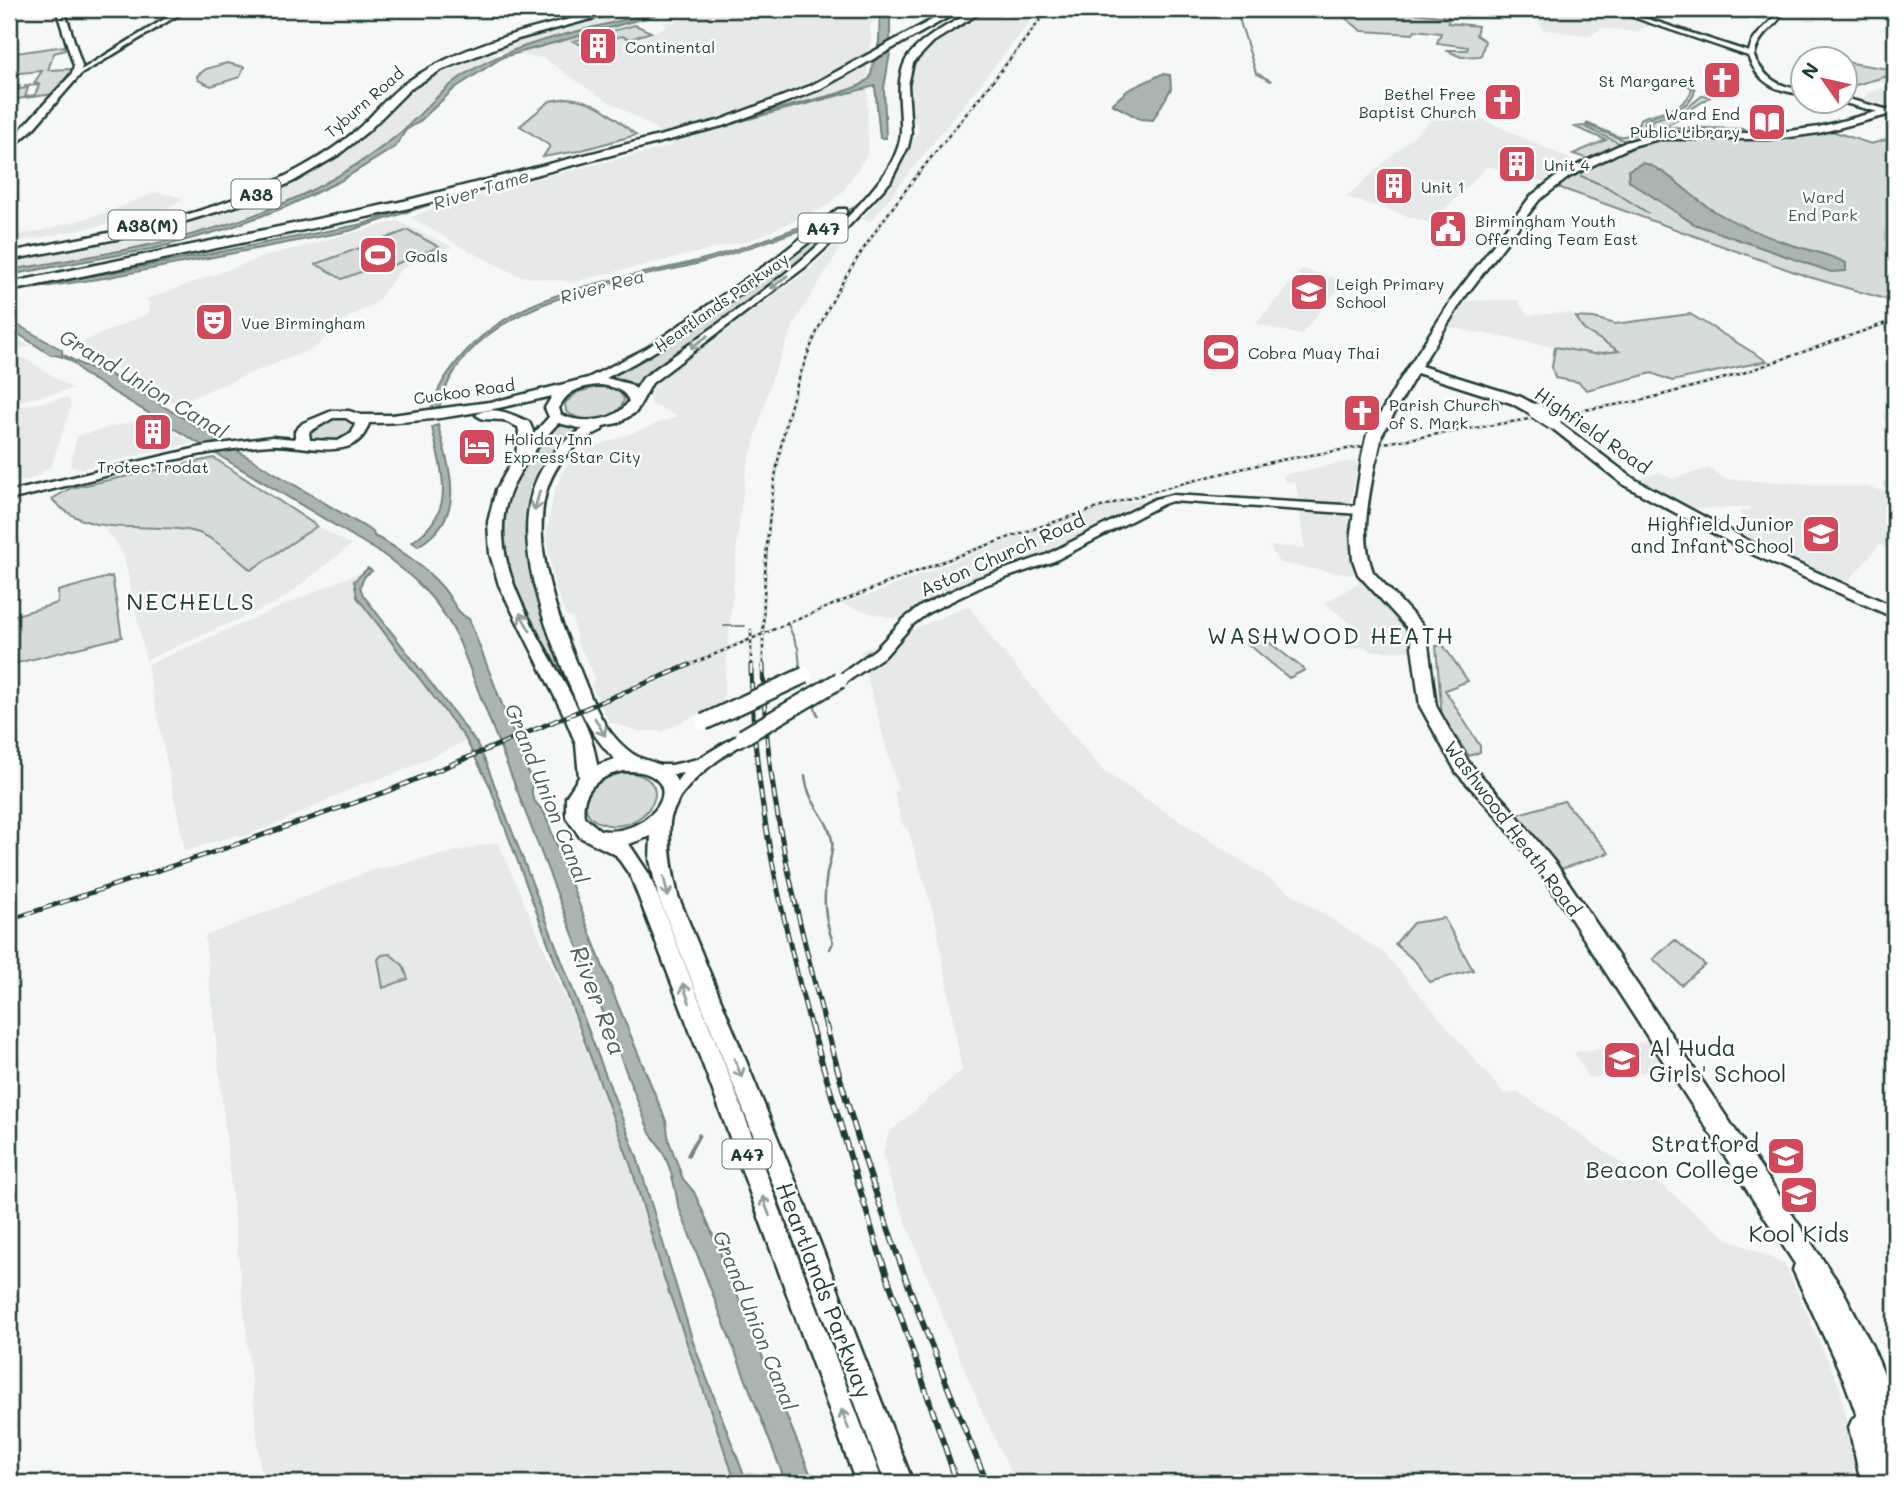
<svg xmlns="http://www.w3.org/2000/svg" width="1904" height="1492" font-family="Mali,sans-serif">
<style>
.built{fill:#e6e9e8}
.green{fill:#d6dcdb;stroke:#7a8c88;stroke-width:2}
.water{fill:#aab5b1;stroke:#72857f;stroke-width:2}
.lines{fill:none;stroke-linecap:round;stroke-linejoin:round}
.stream-far2{stroke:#72857f;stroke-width:2}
.stream-far1{stroke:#72857f;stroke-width:2.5}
.stream{stroke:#72857f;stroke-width:3.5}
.minor-casing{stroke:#1f3d34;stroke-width:5}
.major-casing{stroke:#1f3d34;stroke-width:5}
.highway-casing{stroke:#1f3d34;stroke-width:5}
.minor{fill:#fff;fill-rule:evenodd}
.major{fill:#fff;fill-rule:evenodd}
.highway{fill:#fff;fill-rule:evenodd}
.rail-far2-casing{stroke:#1f3d34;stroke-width:2.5}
.rail-far1-casing{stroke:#1f3d34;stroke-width:5}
.rail-casing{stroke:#1f3d34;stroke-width:6}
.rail-far2{stroke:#fff;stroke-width:2;stroke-dasharray:3.5;stroke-linecap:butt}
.rail-far1{stroke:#fff;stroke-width:2.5;stroke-dasharray:9;stroke-linecap:butt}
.rail{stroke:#fff;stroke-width:3.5;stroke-dasharray:10;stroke-linecap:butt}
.minor-bridge-casing{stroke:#1f3d34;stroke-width:20;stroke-linecap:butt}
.major-bridge-casing{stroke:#1f3d34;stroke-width:19;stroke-linecap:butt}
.minor-bridge{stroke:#fff;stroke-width:15}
.major-bridge{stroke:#fff;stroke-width:15}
.oneway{stroke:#8f9e9a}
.labels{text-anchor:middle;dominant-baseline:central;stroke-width:5;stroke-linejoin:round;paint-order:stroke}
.far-poi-label{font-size:16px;fill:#1f3d34;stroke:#fff;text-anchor:start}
.far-street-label{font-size:16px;fill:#1f3d34;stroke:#fff}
.far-park-label{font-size:16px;fill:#445d55;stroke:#fff}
.far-water-label{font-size:18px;font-style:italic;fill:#49615a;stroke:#fff}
.shield{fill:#fff;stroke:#627771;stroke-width:2}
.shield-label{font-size:18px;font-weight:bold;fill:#1f3d34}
.street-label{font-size:19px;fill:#1f3d34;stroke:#fff}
.poi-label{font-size:19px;fill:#1f3d34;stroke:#fff;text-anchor:end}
.water-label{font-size:21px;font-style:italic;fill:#49615a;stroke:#fff}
.quarter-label{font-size:23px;letter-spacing:2px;fill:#1f3d34;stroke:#fff}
.near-poi-label{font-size:23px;fill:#1f3d34;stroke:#fff;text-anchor:start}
.near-street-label{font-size:23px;fill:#1f3d34;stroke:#fff}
.near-water-label{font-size:24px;font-style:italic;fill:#49615a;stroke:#fff}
</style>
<rect width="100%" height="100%" fill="#f6f7f7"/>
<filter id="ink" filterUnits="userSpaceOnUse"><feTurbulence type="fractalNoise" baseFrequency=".0143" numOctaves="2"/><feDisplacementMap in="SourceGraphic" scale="14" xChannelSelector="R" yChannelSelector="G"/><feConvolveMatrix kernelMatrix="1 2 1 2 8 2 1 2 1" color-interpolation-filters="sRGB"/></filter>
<g filter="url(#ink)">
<path class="built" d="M629,9L646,20L571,40L583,46L623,35L635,42L669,25L662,22H675L713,9H875L870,29L871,43L867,50L868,153L844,190L827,206L751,240L572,282L519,276L461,247L411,217L461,199L505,191L502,187L673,146L655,128L591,91L544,58L512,54L527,49L524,47L507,52L489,49L539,33Z
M985,9H1040L871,221L862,220L889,186L918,131V124L914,122L909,110L908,79L915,62L928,47L950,31Z
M1545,9H1609L1654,24L1635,32L1601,28L1591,36L1542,29L1534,10Z
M470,55H501L459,78L399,134L366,160L297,197L213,228L160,243L9,270V258L93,241L263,194L394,105L418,83Z
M1895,74V107L1885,110L1858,102L1867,95V93L1892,86L1874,80Z
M1449,104L1570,159L1571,165L1544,182L1488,166L1430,223L1346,197Z
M156,192L184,198L158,214L9,244V236L45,230L111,211Z
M398,221L453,247L442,248L400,270L376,303L347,318L316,347L175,404L76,345L149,313L151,303L145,300L263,257Z
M843,237L845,240L796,320L773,375L746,471L738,532L723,702L663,731H639L609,722L591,685L595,678L585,655L577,643L573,618L566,616L554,584L549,555L547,531L553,496L563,471L575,454L678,416L653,405L649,399L653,388L667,374L811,268Z
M1302,269L1345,281L1301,335L1256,324Z
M1517,300L1527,315L1572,313L1584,330L1620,351L1594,354L1447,327L1465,301Z
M9,334L30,346L13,351L73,389L9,403Z
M64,398L69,400L71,407L51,466L31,479L9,484V409Z
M149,417L192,443L83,468L70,466L77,436Z
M1346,462H1358L1350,505L1300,503L1295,482H1284L1283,475Z
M1710,468L1725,479L1866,487L1895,493V552L1879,545L1845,585L1742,538L1754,529L1739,512L1749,509L1748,507L1686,509L1637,480L1659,472L1672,479Z
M1146,499L973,592L913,615L894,619L840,604L873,594L1038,528L1113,505Z
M1299,509L1348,513L1355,572L1351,575L1279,563L1270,546L1305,548Z
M317,526L351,545L288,595L273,604L146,660L124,556L114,539L102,527L194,531L225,548L251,570Z
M360,572L352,585L355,594L466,741L392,775L359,785L281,822L242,837L236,835L185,851L147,665Z
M1362,581L1401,616L1411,633L1413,651H1370L1366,647L1349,649L1340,635L1354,626L1325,603Z
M969,606L994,641L1103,771L1385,954L1504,1094L1519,1092L1637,1174L1644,1171L1726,1238L1785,1264L1840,1388L1851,1438L1855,1442L1859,1476L1878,1483H1016L981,1409L945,1322L892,1186L883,1154L889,1133L962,1070L936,922L908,829L902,824L894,792L898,790L860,651Z
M498,842L569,1006L631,1166L665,1281L703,1395L738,1483H262L205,936L373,870Z
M1653,1041L1670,1069L1589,1078L1574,1052Z"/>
<path class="green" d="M1334,9H1377L1449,17L1448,23L1478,26L1476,35L1485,41L1481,56L1461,57L1446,50H1467L1468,47L1437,43L1441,33L1415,30L1413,34L1362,31Z
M635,25L651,32L630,39L622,36L583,46L573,41Z
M64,46L65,50L54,53L48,70L71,69V71L54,94L9,100V86L20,85L16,95L19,89L28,88L25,97L35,95L39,85L24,86L39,84L34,83L42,71L9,74V54Z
M1845,62L1895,70V74L1849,87L1845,86Z
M227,63L244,67L240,77L211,86L198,80L197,76L206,69Z
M1687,85L1695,89C1692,112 1662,112 1645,120V127L1651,135L1625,141L1586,125L1587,123L1619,137L1639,133L1637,127L1640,119C1657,110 1687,112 1692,88Z
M1703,95L1710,97L1688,111L1690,113L1664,127L1745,129L1750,134L1663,133L1657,131L1650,124L1652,120L1683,111Z
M567,98C598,100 612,116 636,135L578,151L543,157L550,146L520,126L550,101Z
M1583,126L1620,143L1621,144L1588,159L1573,154L1606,140L1575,127Z
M1829,130L1871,144L1895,137V302L1806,276L1555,186L1581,170L1659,137L1794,136Z
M861,201L821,244L752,301L637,386L620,379L608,377L665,346L731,300L786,261Z
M408,230L439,247L378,271L371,268L342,279L316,264Z
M1690,314L1767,361L1672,381L1652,373L1587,390L1578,382L1555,378L1552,367L1555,347L1594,354L1619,351L1584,330L1576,317L1594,318L1615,324Z
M597,387C608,387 619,388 624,399C620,422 581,425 566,411L565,403L578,392Z
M347,418L356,423L355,431L337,442H315L309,436C314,421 332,417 347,418Z
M559,422L582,429C562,449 538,468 530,497C515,551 551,622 568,674L562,675C507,575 464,518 559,422Z
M214,458L317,526L251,570C234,556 214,536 192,531C145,521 88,540 52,499L71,488Z
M112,576L122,637L9,665V617L58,603V591Z
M1261,636L1305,670L1289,678L1247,643Z
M1443,645L1468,681L1445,690L1480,746V752L1469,756L1442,717L1436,646Z
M624,772C686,777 642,839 601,823C580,816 582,793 599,781C606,776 615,774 624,772Z
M1564,801L1609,853L1561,869L1515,815Z
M1444,918L1473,970L1429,982L1416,962L1395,944L1413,923Z
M1675,940L1705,965L1681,985L1653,959Z
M390,954L403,965L408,979L383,988L378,959L382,955Z"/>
<path class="water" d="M669,9H677L503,57L455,88L419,122L406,130L395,147L340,181L288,206L226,229L157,248L9,275V270C109,254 214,238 306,193C340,176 371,157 400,133C422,114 441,89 467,73C522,38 606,26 669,9Z
M880,9H890V53L884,88L886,138H880L875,86L465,193L349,231L104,278L9,292V289L116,272L363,224L457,191L840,93L861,85L870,78L879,42Z
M1162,74L1170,75L1171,89L1153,120L1140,119L1112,104L1128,90Z
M1642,163C1664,166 1693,199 1714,211C1738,225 1763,235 1789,244C1808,250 1829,254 1846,263V271L1831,272L1694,224L1629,181L1628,170Z
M808,224L813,226C774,238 736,254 696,264C609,285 465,301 439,408L432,409C436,389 447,374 460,358C519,288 614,282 697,261C735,251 772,237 808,224Z
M9,320L62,350V354L82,365L111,375L373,532L374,536C399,548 425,567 443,588C453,600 456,613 469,619L532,782C531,800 532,798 544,812L609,983L666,1121L669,1141L683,1179L694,1192L708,1223L814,1483H786L678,1205C674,1179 668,1154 650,1133L459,641C442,603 415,577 381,553L82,373C76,363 64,355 51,355L9,328Z
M438,425C450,472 468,516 418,546L412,542C459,510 441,473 432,427Z
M368,568L372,571L365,576L360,586L363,595L476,742L486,763L637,1157L693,1342L747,1483H736L665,1281L631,1166L489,784L465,738L357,597L354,581Z"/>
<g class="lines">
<path class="stream-far2" d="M1241,9L1238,15L1256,73L1271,81
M1581,176L1607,187L1648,213
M787,622L798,648L800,667
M724,626H745"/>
<path class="stream-far1" d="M799,665L800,672
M812,701L818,715
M805,776C808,805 828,816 832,840C834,850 829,863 827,873C823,898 824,918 833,942L830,949"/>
<path class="stream" d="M688,1155L699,1135"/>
<defs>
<path id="minor" d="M181,9H188L78,76L73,75Z
M1609,9H1617L1749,52C1753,32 1771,26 1779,9H1785C1776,30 1759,30 1754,57C1766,80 1778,86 1802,90V94C1775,91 1758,83 1748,56Z
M1844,98L1885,109L1886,111L1882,113L1841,102H1844Z
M1172,495L1360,506L1366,510L1360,514L1172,501L1163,504L1054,561L985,585L929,612L912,625L886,655L845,683L840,685L833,680L876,649L904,619L921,606L977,579L1046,555L1155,499Z
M743,732L748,733L750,737L748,741C720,757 696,774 677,801H667L665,797L683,773C672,775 661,776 650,773L648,769L650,765H672L698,759Z"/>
<path id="major" d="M56,9H64L82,66L80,75L32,130L9,150V142L72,74L74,66Z
M977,9H986L933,42L913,63L908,85L911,134L908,147L890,182L844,231L805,267L652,383L636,412L618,423L603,426L602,430C506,473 546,588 576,661C586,685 595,712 611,733C619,743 631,755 643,759C659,764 674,769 679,787C682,801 671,810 670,822C668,848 672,871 678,896L804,1202L913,1483H885L780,1202L658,896L650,860L651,836L629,844L649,874L732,1083L883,1483H856L710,1083L631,877L616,855L580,837L566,817V797L579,777L576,744L564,715L499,585L490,554L488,522L496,490L516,455L519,431L518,427L503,420L483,419L476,415C491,404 514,415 529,422L533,431L531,437L549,417L545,408L552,396C492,410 430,423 369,423C357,466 302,443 270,445C182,452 95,480 9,500V492L206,446L272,437L295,439V431L303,423L332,411H349L361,415H392L497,401L588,378L647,348L776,258L838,209H846V213C770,273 693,335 606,378L629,384L636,389L643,378C724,318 817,261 880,180C890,168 901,147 901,131C902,109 895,84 905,62C915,40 956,21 977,9ZM601,385C614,387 624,389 629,401C616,423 582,424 561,415L559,408C567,390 582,386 601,385ZM333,418H346L355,424L352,433L338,441L310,440L309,432ZM558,423L583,429C495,480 530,588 560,662C574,696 587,733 615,759L597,765C593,736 580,712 566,686C536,629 481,554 512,488C523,463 540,443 558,423ZM623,771C630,771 638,771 645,773C688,788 644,838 600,830L584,817C580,790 599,776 623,771Z
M1895,107V113L1819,133L1775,139H1659L1632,146L1569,177L1539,200L1464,298L1421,366L1521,397L1541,408V414H1531L1511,403L1417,373L1379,440H1369L1367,437L1398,383L1455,295L1531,196L1561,173L1626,142L1659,133H1775L1819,127Z
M1553,418L1634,479L1760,547L1895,607V618L1750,553L1624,485L1548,425V419Z
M1369,455L1376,459C1369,497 1359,535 1373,572L1426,629L1436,706L1457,743L1469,763L1508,805L1556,864L1841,1287L1871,1344L1895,1400V1444L1893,1443L1895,1451V1483H1861L1849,1427L1853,1418L1857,1416L1844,1380L1793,1270L1795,1264L1542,874L1496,815L1457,773L1420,706L1410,631L1358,574L1353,560L1351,532L1362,459Z"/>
<path id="highway" d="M612,9H627L518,39L441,70L410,89L368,131L338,155L294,181L252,201L147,233L9,260V252C99,234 192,222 276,181C306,166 336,149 361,126C376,112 389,94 407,82C467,41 542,26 612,9Z
M952,9H963L818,90L726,125L405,209L9,291V283L404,201L718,121L810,86Z"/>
</defs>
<use href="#minor" class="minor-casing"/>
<use href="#major" class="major-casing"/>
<use href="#highway" class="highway-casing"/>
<use href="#minor" class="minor"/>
<use href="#major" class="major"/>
<use href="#highway" class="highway"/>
<defs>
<path id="rail-far2" d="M751,630V667
M685,667C880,584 1073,503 1281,460L1639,401L1737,375L1895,320
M763,667C762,539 773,404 838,290C896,189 980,104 1048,9"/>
<path id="rail-far1" d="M751,665C753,792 779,906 811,1028
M763,665C764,787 796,910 826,1028
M9,920L226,848L388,791L689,665"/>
<path id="rail" d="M811,1026L876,1243L957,1483
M826,1026C866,1182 925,1334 987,1483"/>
</defs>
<use href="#rail-far2" class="rail-far2-casing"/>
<use href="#rail-far1" class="rail-far1-casing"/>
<use href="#rail" class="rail-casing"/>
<use href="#rail-far2" class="rail-far2"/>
<use href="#rail-far1" class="rail-far1"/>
<use href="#rail" class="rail"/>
<defs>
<path id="minor-bridge" d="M704,722L805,675
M743,737L840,680"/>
<path id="major-bridge" d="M1536,411L1553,422
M1369,459L1374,437"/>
</defs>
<use href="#minor-bridge" class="minor-bridge-casing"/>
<use href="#major-bridge" class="major-bridge-casing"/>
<use href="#minor-bridge" class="minor-bridge"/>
<use href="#major-bridge" class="major-bridge"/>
</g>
<defs><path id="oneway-shaft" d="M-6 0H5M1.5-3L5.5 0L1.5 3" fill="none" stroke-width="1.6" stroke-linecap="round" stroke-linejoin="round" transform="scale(1.75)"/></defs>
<g class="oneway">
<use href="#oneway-shaft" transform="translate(779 282) rotate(142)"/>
<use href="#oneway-shaft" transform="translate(699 342) rotate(144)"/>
<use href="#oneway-shaft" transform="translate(537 501) rotate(105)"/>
<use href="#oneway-shaft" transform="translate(525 622) rotate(-120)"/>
<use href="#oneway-shaft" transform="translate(600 727) rotate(60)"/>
<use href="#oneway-shaft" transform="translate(666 887) rotate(77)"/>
<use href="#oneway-shaft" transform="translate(686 993) rotate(-110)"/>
<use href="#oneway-shaft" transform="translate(738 1068) rotate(68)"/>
<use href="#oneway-shaft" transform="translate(766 1206) rotate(-110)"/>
<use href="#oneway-shaft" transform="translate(845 1419) rotate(-110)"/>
</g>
</g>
<defs>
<symbol id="building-square" viewBox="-11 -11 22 22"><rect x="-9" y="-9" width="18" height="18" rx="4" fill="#d1495b" stroke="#fff"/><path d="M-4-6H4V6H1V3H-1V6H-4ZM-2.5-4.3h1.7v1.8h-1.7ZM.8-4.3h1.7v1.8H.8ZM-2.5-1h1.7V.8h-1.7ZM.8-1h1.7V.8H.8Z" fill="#fff"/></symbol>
<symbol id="church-square" viewBox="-11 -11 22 22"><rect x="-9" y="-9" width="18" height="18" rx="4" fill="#d1495b" stroke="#fff"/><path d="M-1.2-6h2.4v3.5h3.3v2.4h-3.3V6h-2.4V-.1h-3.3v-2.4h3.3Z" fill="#fff"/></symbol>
<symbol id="library-square" viewBox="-11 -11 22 22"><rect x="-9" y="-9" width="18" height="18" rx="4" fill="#d1495b" stroke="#fff"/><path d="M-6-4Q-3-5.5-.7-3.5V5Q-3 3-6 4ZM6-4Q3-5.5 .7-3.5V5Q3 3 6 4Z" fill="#fff"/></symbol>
<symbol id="civic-square" viewBox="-11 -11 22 22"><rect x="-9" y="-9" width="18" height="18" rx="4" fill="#d1495b" stroke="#fff"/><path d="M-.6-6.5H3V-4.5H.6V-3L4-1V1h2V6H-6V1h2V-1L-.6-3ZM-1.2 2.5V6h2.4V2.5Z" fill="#fff"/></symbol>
<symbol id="stadium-square" viewBox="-11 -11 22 22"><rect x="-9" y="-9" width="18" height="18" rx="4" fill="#d1495b" stroke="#fff"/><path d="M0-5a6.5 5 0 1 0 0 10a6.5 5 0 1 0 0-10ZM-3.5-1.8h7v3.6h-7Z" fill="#fff"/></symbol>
<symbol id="school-square" viewBox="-11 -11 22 22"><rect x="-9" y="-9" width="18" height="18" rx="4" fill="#d1495b" stroke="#fff"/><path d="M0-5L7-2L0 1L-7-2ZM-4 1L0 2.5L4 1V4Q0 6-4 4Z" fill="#fff"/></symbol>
<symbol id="theatre-square" viewBox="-11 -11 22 22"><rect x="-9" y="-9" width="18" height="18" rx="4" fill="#d1495b" stroke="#fff"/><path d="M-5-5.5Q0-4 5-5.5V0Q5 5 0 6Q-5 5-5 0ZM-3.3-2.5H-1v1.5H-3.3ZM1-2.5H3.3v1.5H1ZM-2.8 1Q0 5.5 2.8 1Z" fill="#fff"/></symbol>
<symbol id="hotel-square" viewBox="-11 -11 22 22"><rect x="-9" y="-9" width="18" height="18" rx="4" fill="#d1495b" stroke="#fff"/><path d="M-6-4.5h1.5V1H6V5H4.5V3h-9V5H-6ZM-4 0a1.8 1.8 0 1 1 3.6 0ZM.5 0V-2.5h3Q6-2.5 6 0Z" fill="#fff"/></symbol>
<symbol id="university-square" viewBox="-11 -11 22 22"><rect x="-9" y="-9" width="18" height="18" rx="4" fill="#d1495b" stroke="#fff"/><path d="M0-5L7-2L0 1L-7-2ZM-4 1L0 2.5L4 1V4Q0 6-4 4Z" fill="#fff"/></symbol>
</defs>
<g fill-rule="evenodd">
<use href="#building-square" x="576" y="24" width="44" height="44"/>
<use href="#church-square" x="1700" y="58" width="44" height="44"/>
<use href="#church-square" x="1481" y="80" width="44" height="44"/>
<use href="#library-square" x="1745" y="100" width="44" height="44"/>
<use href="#building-square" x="1495" y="142" width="44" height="44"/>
<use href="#building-square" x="1372" y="164" width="44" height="44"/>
<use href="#civic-square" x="1426" y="207" width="44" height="44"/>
<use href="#stadium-square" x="356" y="233" width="44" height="44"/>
<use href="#school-square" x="1287" y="270" width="44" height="44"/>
<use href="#theatre-square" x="192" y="300" width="44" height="44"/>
<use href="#stadium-square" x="1199" y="330" width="44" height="44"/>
<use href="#church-square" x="1340" y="391" width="44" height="44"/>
<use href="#building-square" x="131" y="410" width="44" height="44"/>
<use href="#hotel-square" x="455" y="425" width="44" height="44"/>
<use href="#school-square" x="1799" y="512" width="44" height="44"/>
<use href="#school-square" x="1600" y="1038" width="44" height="44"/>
<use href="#university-square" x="1764" y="1134" width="44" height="44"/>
<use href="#school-square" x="1777" y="1173" width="44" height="44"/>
</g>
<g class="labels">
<g class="far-poi-label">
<text x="625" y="46">Continental</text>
<text x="1695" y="80" text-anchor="end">St Margaret</text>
<text x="1476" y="93" text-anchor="end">Bethel Free<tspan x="1476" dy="18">Baptist Church</tspan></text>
<text x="1740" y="113" text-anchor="end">Ward End<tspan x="1740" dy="18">Public Library</tspan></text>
<text x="1544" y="164">Unit 4</text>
<text x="1421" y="186">Unit 1</text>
<text x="1475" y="220">Birmingham Youth<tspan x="1475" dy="18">Offending Team East</tspan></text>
<text x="405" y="255">Goals</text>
<text x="1336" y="283">Leigh Primary<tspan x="1336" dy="18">School</tspan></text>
<text x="241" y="322">Vue Birmingham</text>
<text x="1248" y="352">Cobra Muay Thai</text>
<text x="1389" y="404">Parish Church<tspan x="1389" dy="18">of S. Mark</tspan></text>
<text x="504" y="438">Holiday Inn<tspan x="504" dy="18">Express Star City</tspan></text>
<text x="153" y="466" text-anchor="middle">Trotec Trodat</text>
</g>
<g class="far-street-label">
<text transform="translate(364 102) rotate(-41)">Tyburn Road</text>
<text transform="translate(721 302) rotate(-35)">Heartlands Parkway</text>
<text transform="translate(464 391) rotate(-8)">Cuckoo Road</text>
</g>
<g class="far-park-label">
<text x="1823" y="196">Ward<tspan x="1823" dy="18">End Park</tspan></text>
</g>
<g class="far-water-label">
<text transform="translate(481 189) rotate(-17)">River Tame</text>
<text transform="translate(602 286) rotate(-15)">River Rea</text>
</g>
<g class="shield">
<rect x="231.5" y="179.5" width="49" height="29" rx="5"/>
<rect x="108.5" y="210.5" width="77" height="29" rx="5"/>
<rect x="798.5" y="213.5" width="49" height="29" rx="5"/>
<rect x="722.5" y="1139.5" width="49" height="29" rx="5"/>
</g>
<g class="shield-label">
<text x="256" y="194">A38</text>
<text x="147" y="225">A38(M)</text>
<text x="823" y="228">A47</text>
<text x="747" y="1154">A47</text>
</g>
<g class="street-label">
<text transform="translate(1593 430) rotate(35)">Highfield Road</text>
<text transform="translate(1002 554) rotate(-24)">Aston Church Road</text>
<text transform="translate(1513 828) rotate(53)">Washwood Heath Road</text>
</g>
<g class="poi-label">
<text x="1794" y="523">Highfield Junior<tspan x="1794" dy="22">and Infant School</tspan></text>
</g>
<g class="water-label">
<text transform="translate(144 383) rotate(31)">Grand Union Canal</text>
<text transform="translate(548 793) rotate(68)">Grand Union Canal</text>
<text transform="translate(756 1320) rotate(68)">Grand Union Canal</text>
</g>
<g class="quarter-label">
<text x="191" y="601">NECHELLS</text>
<text x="1331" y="635">WASHWOOD HEATH</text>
</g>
<g class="near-poi-label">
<text x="1649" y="1047">Al Huda<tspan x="1649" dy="26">Girls' School</tspan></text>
<text x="1759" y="1143" text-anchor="end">Stratford<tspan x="1759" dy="26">Beacon College</tspan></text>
<text x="1799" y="1233" text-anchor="middle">Kool Kids</text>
</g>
<g class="near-street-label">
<text transform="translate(825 1290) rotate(69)">Heartlands Parkway</text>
</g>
<g class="near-water-label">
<text transform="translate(599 1000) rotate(69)">River Rea</text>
</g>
</g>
<rect width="1904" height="1492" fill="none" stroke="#fff" stroke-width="35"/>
<rect x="18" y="18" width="1869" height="1457" fill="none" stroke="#1f3d34" stroke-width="2.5" filter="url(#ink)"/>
<g transform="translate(1824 80) rotate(304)"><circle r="33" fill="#ffffff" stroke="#a5b1ae" stroke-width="2"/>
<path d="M0-5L12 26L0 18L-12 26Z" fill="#d1495b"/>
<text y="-10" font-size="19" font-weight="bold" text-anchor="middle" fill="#1f3d34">N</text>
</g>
</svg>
